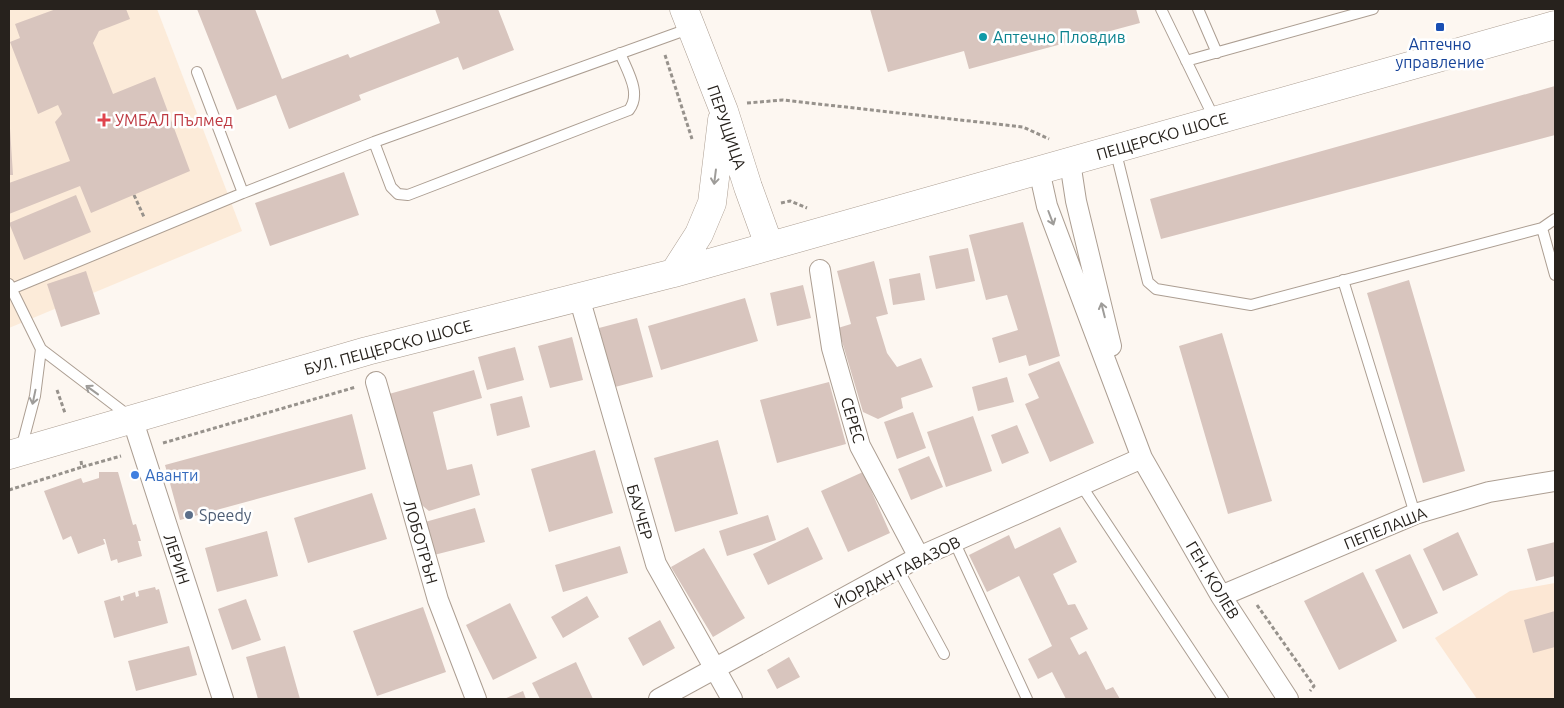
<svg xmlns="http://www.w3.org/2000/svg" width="1564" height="708" font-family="Ubuntu,sans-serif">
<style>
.built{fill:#fce7d4}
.medical{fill:#fcebd9}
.building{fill:#d8c5be}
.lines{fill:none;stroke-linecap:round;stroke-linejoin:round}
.lane-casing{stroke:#ac9e92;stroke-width:12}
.street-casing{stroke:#ac9e92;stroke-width:22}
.secondary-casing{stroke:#ac9e92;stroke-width:29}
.path{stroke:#97928c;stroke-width:3;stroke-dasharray:4 2.5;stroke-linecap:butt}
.lane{stroke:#fff;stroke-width:10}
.street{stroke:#fff;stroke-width:20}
.secondary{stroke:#fff;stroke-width:28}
.oneway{stroke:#9e9c99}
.transit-dot{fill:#1a4fb4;stroke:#fff;stroke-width:2}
.culture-dot{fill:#0f9aa8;stroke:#fff;stroke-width:2}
.health-dot{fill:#e0444e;stroke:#fff;stroke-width:2}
.shop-dot{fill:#3f7fe0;stroke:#fff;stroke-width:2}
.service-dot{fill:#5c6f8a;stroke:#fff;stroke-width:2}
.labels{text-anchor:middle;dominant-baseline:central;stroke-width:5;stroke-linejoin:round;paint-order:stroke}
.culture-label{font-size:16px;fill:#0d838f;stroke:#fff;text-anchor:start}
.transit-label{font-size:16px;fill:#164399;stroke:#fff}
.health-label{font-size:16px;fill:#be3a42;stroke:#fff;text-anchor:start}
.street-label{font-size:16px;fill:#27221d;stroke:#fff}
.shop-label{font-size:16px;fill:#366cbe;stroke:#fff;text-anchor:start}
.service-label{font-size:16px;fill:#4e5e75;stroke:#fff;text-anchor:start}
</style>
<rect width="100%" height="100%" fill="#fdf7f1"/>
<path class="built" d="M1555,583V699H1477L1435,638L1510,591Z"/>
<path class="medical" d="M9,9H157L242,231L9,328Z"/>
<path class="building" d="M56,9H126L130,19L99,31L93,43L113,94L155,77L190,171L91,213L80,186L9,214V183L70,161L55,122L62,114L58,105L38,114L10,42L20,38L15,24Z
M197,9H255L282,79L348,54L350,58L440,23L435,9H498L514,50L463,70L458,57L359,95L361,100L289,129L276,95L237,110Z
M870,9H1136L1140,23L969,69L964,51L888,72Z
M1555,86V135L1161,239L1150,199Z
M9,113L13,175H9Z
M344,172L359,215L270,246L255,203Z
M76,195L91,232L24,260L9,223Z
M1023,222L1060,356L1029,366L1026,355L999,363L992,338L1018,330L1007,295L986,300L969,235Z
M968,248L975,281L936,289L929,256Z
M874,261L888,314L876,317L887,353L897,367L921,358L933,387L901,398L903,408L878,419L863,412L838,328L851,324L837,271Z
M86,271L100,314L61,327L47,284Z
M920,273L925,300L893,305L889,279Z
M1409,280L1465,471L1423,483L1367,293Z
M803,285L811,318L777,326L770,293Z
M745,298L758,341L661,370L648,326Z
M637,318L653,377L615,387L599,328Z
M1222,333L1272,501L1228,514L1179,346Z
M572,337L583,380L550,388L538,346Z
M515,347L524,380L487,390L478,357Z
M1059,361L1094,443L1050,462L1025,404L1039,398L1028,374Z
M474,370L482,398L433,412L447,470L472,464L480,495L429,511L418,502L389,394Z
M1007,377L1014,402L978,411L972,387Z
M829,382L846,444L777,463L760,400Z
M522,396L530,427L497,436L490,404Z
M913,412L926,448L897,459L884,422Z
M352,414L366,469L180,520L165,465Z
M973,416L992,471L946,487L927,432Z
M1017,425L1029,453L1002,464L991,435Z
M718,440L738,514L675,532L654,458Z
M595,450L613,513L549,532L531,469Z
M929,456L943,487L911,500L898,469Z
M99,472H118L133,525L136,524L141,541H138L142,556L118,563L117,559L111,561L105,539H103L105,544L78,554L71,536L63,540L44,491L81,478L83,483L99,478Z
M863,472L890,533L848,552L821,491Z
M372,493L387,539L308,563L294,518Z
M475,508L485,542L434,555L425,522Z
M768,515L776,540L727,556L719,531Z
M808,527L823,559L768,585L753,554Z
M1060,527L1077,562L1053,574L1068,605L1075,604L1088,629L1070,638L1079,655L1086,651L1106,690L1113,687L1120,699H1066L1052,672L1038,679L1028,659L1052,646L1019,576L987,592L969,555L1009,535L1015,549Z
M267,531L278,576L217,592L205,548Z
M1458,532L1478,575L1443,591L1423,549Z
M1555,542V576L1536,581L1527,549Z
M620,546L628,573L563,592L555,565Z
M704,548L745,618L713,637L671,567Z
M1410,554L1438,613L1403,629L1375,570Z
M1363,572L1397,641L1339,670L1304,601Z
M155,587L156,590L159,589L168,623L114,638L104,601L120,596L121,601L124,600L123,596L135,592L136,597L139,596L138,591Z
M587,596L599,617L563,638L551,617Z
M246,599L261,640L232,650L218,609Z
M510,603L537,658L493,680L466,625Z
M423,607L446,672L377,696L353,631Z
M1555,611V647L1533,653L1524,620Z
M660,620L675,648L643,666L628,638Z
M189,646L197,675L136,691L128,661Z
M285,646L300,699H258L246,657Z
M789,657L800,677L777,689L767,670Z
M576,662L593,699H540L532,683Z
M523,691L526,699H504Z"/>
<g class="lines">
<defs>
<path id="lane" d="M1161,9L1215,120
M1198,9L1217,53
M1186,61L1373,9
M374,142L391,187L398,194L408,195L629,110C642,93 627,71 620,53
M1115,149L1148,282L1156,289L1251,305L1542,228L1555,219
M243,193L374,142L691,28
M1542,228L1555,275
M1343,280L1415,514
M9,284L41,349L129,416
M9,290L243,193L197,72
M21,449L35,396L41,349
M1081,485L1223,699
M954,541L1027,699
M898,569L944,654"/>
<path id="street" d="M1070,162L1076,201L1111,346
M1039,170L1047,206L1142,458L1221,596L1288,699
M820,270L832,348L860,446L919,557
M583,311L656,564L732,699
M376,382L438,600L476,699
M132,418L223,699
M1221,596L1415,514L1489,492L1555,481
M659,699L919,557L1142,458"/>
<path id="secondary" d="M684,9L724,111L748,187L769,245
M674,273L699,234L712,203L722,120
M9,455L367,351L674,273L1555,25"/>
</defs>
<use href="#lane" class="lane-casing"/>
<use href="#street" class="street-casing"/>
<use href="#secondary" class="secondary-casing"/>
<path class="path" d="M665,55L692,139
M747,103L783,100L1023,127L1049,139
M134,195L144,217
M781,203L790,201L807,208
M57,390L65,413
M163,443L356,387
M81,461L82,467L121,456
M9,490L82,467
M1257,605L1314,686L1310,691"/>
<use href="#lane" class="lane"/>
<use href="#street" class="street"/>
<use href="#secondary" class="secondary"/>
</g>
<defs><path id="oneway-shaft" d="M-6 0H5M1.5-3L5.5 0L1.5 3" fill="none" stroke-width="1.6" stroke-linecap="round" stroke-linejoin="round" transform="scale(1.25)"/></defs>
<g class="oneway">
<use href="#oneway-shaft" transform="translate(715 177) rotate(97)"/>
<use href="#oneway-shaft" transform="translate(1051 218) rotate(69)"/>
<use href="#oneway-shaft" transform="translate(1103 310) rotate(-104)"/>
<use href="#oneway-shaft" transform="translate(92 390) rotate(-144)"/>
<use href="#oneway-shaft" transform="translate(34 397) rotate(102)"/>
</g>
<rect class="transit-dot" x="1435" y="22" width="10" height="10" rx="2.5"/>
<circle class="culture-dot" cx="983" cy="37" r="5"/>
<path class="health-dot" d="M101.5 112.5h5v5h5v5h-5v5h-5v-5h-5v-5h5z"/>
<circle class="shop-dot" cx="135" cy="475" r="5"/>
<circle class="service-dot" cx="189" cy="515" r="5"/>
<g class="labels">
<g class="culture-label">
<text x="993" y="37">Аптечно Пловдив</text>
</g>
<g class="transit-label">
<text x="1440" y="44">Аптечно<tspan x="1440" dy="18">управление</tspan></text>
</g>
<g class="health-label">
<text x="115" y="120">УМБАЛ Пълмед</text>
</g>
<g class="street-label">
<text transform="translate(727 127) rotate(71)">ПЕРУЩИЦА</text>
<text transform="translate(1162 136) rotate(-16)">ПЕЩЕРСКО ШОСЕ</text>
<text transform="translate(388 347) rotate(-15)">БУЛ. ПЕЩЕРСКО ШОСЕ</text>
<text transform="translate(853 420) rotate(73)">СЕРЕС</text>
<text transform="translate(640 512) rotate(74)">БАУЧЕР</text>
<text transform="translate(1385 528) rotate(-22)">ПЕПЕЛАША</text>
<text transform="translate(421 542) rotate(74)">ЛОБОТРЪН</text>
<text transform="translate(177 559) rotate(72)">ЛЕРИН</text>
<text transform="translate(897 572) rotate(-27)">ЙОРДАН ГАВАЗОВ</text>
<text transform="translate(1213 580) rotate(59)">ГЕН. КОЛЕВ</text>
</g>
<g class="shop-label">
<text x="145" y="475">Аванти</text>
</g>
<g class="service-label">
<text x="199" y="515">Speedy</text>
</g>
</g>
<rect width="1564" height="708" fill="none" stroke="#27221d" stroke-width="20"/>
</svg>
